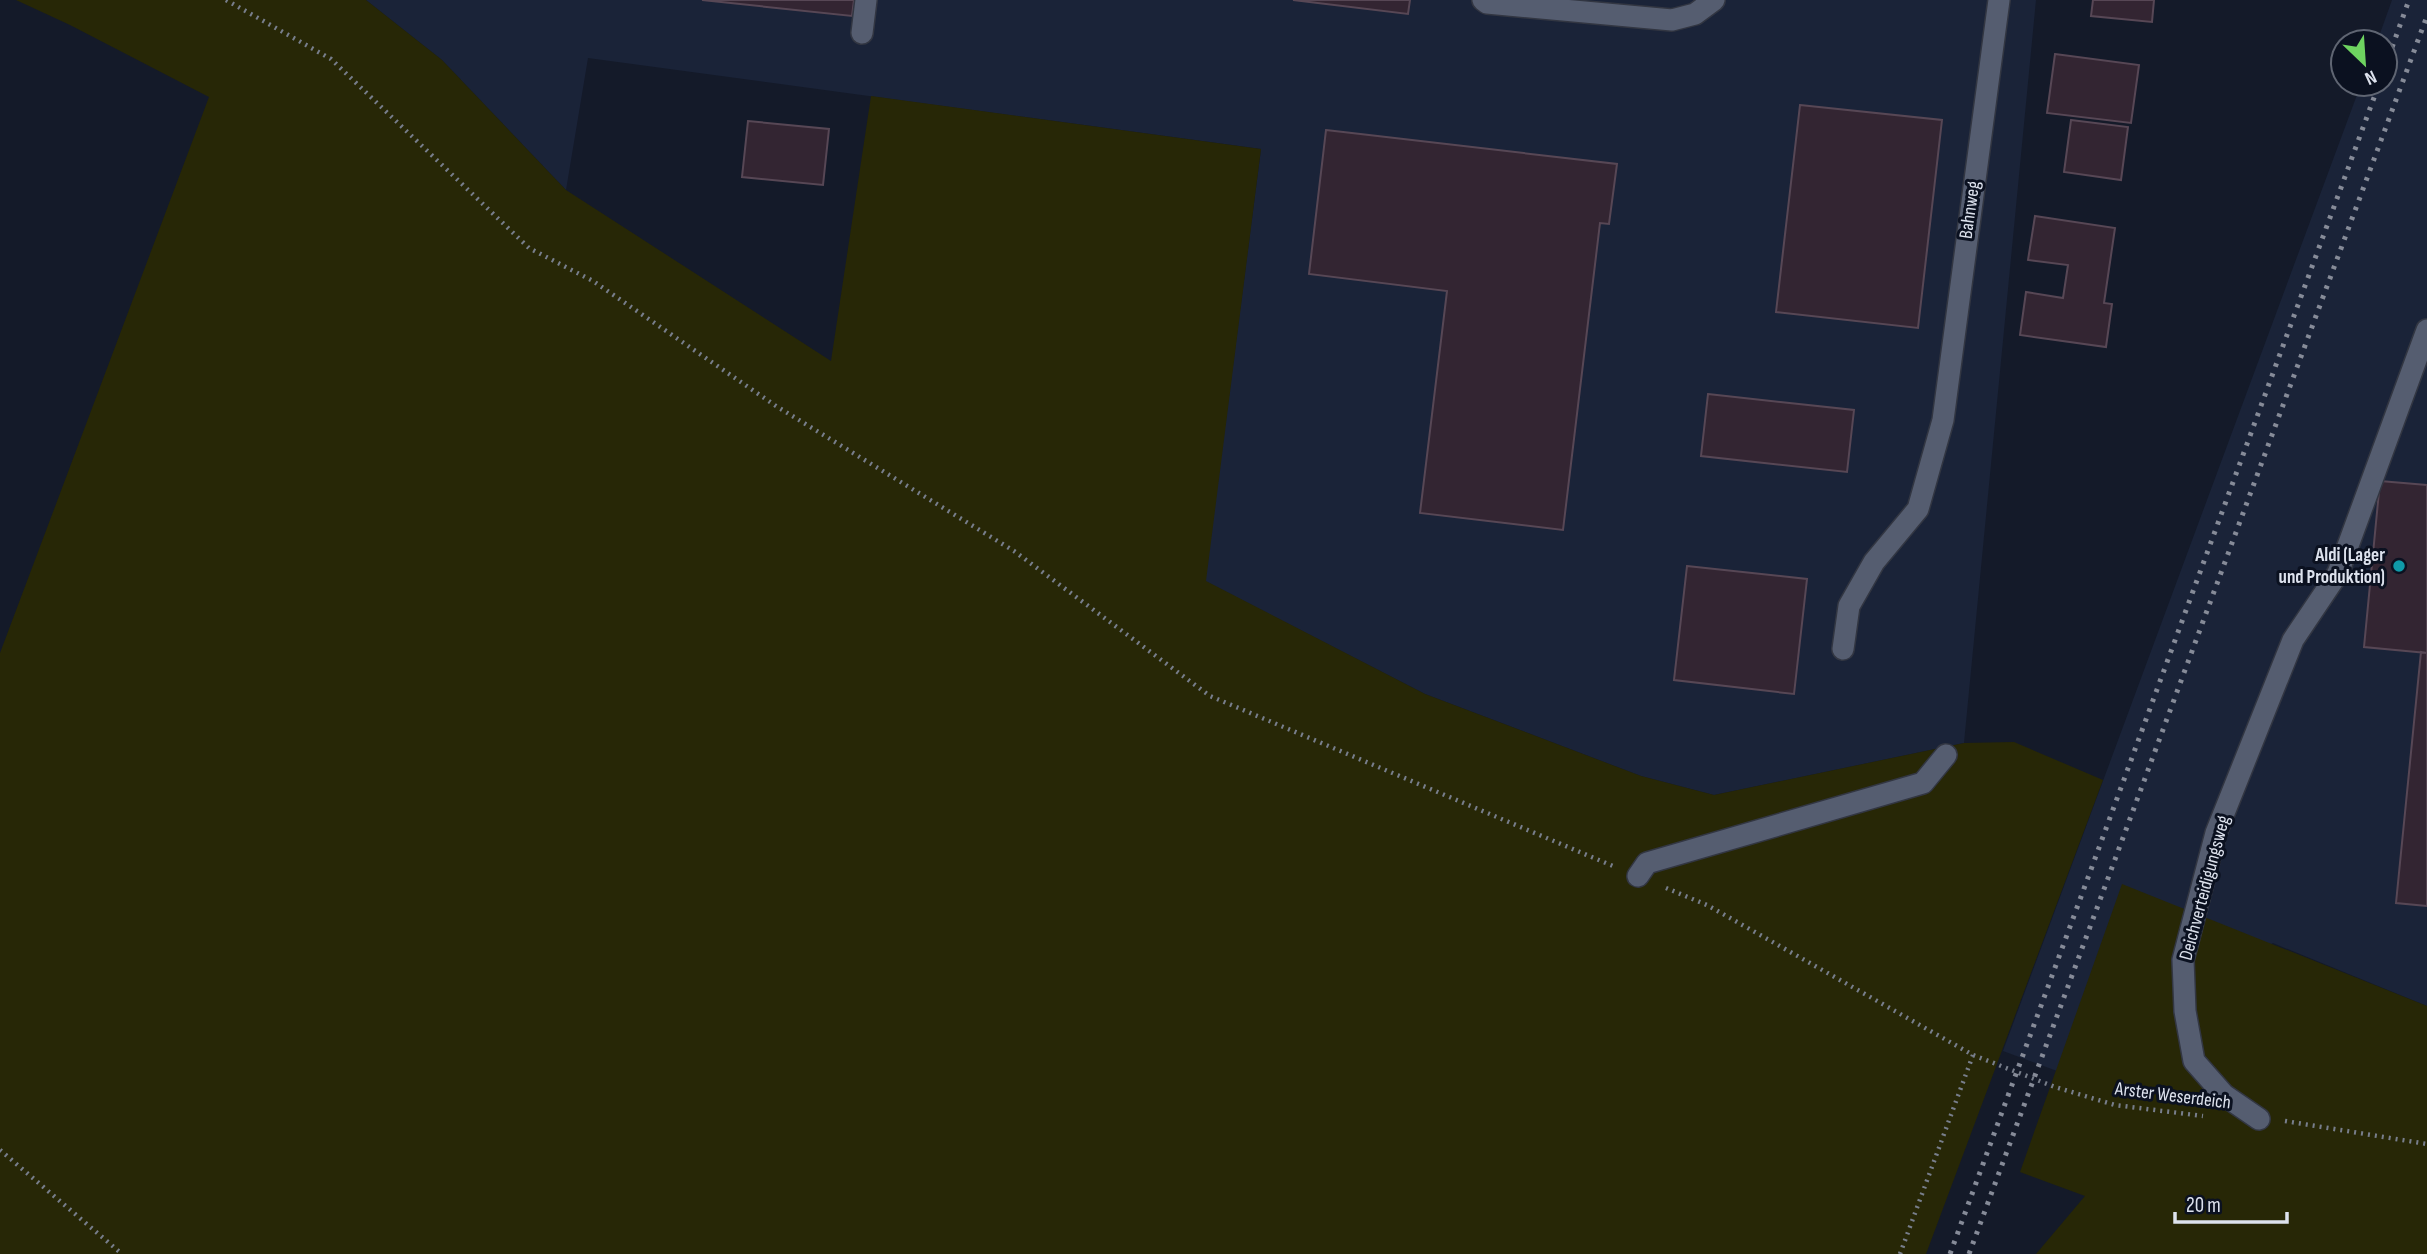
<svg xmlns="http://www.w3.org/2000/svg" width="2427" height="1254" font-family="'Sofia Sans Condensed',sans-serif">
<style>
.built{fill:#1a2338}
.green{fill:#272706}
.building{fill:#332532;stroke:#574755;stroke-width:2}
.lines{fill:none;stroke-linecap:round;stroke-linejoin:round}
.minor-casing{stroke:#323642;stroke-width:24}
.path{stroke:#787e8b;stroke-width:4.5;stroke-dasharray:2 5;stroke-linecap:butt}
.minor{stroke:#555d70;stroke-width:21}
.rail{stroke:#868b98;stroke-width:5;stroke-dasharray:3.5 7;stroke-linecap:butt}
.culture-dot{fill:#0f9aa8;stroke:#0b1120;stroke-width:2.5}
.labels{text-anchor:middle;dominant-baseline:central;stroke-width:6;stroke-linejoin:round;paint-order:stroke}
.street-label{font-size:19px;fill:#dde2ed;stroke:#0b1120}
.poi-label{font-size:19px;font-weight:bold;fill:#dde2ed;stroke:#0b1120;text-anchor:end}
</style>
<rect width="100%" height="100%" fill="#141a29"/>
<path class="built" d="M366,0H2036L1964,743L1714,795L1641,776L1425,694L1205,581L1261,149L588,58L566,190L442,60Z
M2392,0H2427V1006L2273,943L2057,1071L2003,1051L2361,84H2385V42H2377Z"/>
<path class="green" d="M16,0H366L442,60L566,190L831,361L871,96L1261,149L1206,581L1425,694L1641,776L1714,795L1964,743L2014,742L2103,780L1926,1254H0V653L209,97L70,25Z
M2122,884L2427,1006V1254H2036L2085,1196L2020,1172Z"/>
<path class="building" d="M702,0H854L852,16Z
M1293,0H1410L1408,14Z
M2093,0H2154L2152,22L2091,16Z
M2055,54L2139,65L2131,123L2047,113Z
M1800,105L1942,120L1918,328L1776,312Z
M2071,120L2128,127L2121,180L2064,172Z
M748,121L829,129L823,185L742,177Z
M1326,130L1617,164L1609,224L1600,223L1563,530L1420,513L1447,291L1309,274Z
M2035,216L2115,228L2104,303L2112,304L2106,347L2020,335L2026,292L2063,298L2068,265L2028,260Z
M1708,394L1854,410L1847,472L1701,456Z
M2380,481L2427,485V653L2364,647Z
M1687,566L1807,579L1794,694L1674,680Z
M2421,652L2427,653V906L2396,903Z"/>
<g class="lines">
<defs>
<path id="minor" d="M1483,0L1487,3L1672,20L1695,14L1714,0
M862,33L866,0
M1843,649L1849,606L1874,562L1918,509L1943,420L1999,0
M1638,876L1647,863L1923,783L1946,755
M2259,1119L2224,1095L2194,1061L2185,1011L2183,960L2216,833L2293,640L2338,573L2427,330"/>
</defs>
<use href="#minor" class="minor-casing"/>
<path class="path" d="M226,0L331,59L529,248L593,281L776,406L1014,551L1210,696L1613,866
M1666,888L1707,905L1973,1055L2055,1087L2115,1105L2203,1116
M2285,1121L2427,1144
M0,1150L122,1254
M1900,1254L1973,1055"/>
<use href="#minor" class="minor"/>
<path class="rail" d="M2385,67L2409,0
M1950,1254L2379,84
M1969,1254L2427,16"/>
</g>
<circle class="culture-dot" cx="2399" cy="566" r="7"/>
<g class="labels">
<g class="street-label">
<text transform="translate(1970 210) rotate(-82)">Bahnweg</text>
<text transform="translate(2205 888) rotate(-75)">Deichverteidigungsweg</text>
<text transform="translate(2173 1096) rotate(7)">Arster Weserdeich</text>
</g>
<g class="poi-label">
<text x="2385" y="555">Aldi (Lager<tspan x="2385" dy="22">und Produktion)</tspan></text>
</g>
</g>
<g transform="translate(2364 63) rotate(155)"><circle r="33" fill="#0b1120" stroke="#5f6572" stroke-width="2"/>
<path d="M0-5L12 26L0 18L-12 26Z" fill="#6ed360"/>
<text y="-10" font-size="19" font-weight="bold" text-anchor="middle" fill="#dde2ed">N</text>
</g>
<path d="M2175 1212v10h112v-10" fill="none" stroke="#dde2ed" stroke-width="3.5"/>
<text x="2186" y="1212" font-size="21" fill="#dde2ed" stroke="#0b1120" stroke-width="5" paint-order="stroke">20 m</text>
</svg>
